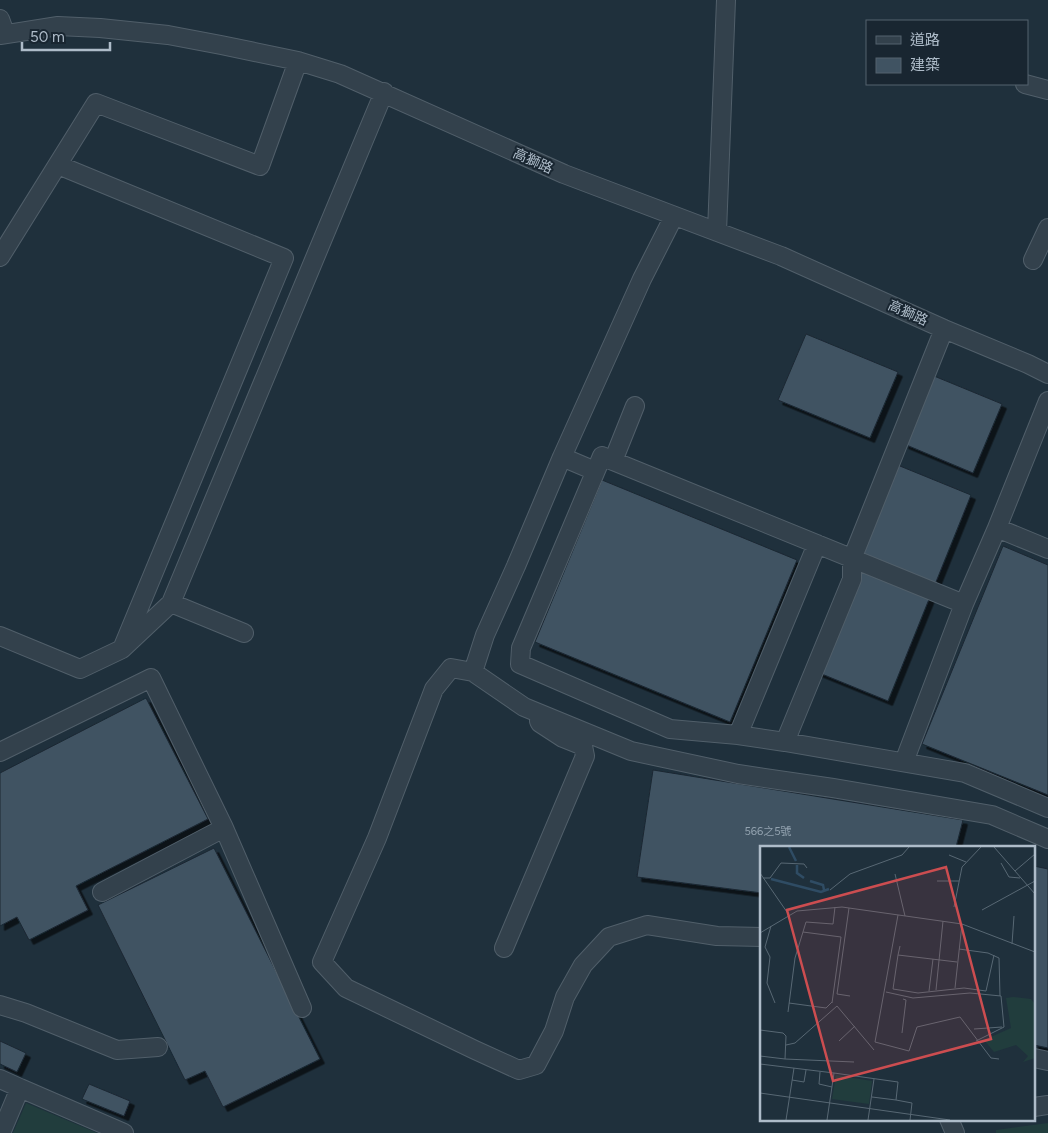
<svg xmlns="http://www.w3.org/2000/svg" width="1048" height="1133" font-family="Figtree,'Noto Sans TC',sans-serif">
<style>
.green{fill:#213d3d}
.building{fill:#405362;stroke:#1b2833;filter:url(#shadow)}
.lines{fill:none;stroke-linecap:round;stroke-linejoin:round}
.minor-casing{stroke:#515f6a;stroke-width:20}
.minor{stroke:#33414c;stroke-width:18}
.labels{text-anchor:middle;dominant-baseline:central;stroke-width:4;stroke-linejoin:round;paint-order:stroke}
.number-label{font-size:11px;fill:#92a2af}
.street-label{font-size:14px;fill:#aebcc9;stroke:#192631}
.inset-river{fill:none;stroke:#2f4c64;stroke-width:2.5}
.inset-road{fill:none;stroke:#586874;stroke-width:1}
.view{fill:#cc4d50;fill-opacity:0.15;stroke:#cc4d50;stroke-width:2.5}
.inset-edge{fill:none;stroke:#aebcc9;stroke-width:2.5}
</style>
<defs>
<filter id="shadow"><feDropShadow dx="4.5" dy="4.5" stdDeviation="0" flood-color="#0009"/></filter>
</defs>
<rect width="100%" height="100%" fill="#1f303c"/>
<path class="green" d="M26,1103L97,1133H13Z
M1048,1123V1133H996V1130Z"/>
<path class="building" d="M806,334L898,372L870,438L778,400Z
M934,376L1002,404L973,473L904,444Z
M895,464L971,495L888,701L812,670Z
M602,480L797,560L730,722L535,642Z
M1003,546L1048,565V795L922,744Z
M146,698L208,819L76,886L88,910L29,940L17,917L0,926V773Z
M653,770L963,820L956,847H762V893L637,877Z
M214,848L320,1059L223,1107L205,1071L185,1080L98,905Z
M1034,866L1048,869V1048L1034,1045Z
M0,1041L26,1053L17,1072L0,1064Z
M89,1084L130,1101L124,1116L82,1099Z"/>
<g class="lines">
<defs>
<path id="minor" d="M0,19L5,33
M0,35L58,26L100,28L168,35L221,45L298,61L340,74L564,174L781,256L944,329L1028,364L1048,374
M1025,84L1048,90
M58,165L284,258L122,649
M674,216L642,279L562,457L516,566L485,635L473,672L451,668L434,689L377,838L322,962L346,988L475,1050L519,1070L536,1065L554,1031L565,997L583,965L609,937L647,925L717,936L762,937
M717,232L726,0
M0,257L96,103L260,166L298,61
M1033,260L1048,228
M635,406L613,461L964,604
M562,457L595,471
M613,461L602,456L521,648L520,664L670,729L738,735L785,742L965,773L1048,808
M997,528L1048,549
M244,633L171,603L384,92
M0,636L80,669L122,649L171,603
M473,672L524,707L631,751L738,774L833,788L992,815L1048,839
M738,735L817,544
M785,742L852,579V559L944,329
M0,752L151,678L224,828L302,1008
M904,762L964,604L997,528L1048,401
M102,892L224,828
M504,948L585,756L583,746L563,738L540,723L539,721
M0,1005L26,1013L117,1050L158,1047
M1034,1058L1048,1061
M0,1079L20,1088L1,1133
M20,1088L124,1133
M1034,1107L1048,1105
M949,1119L955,1133"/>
</defs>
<use href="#minor" class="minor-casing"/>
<use href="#minor" class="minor"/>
</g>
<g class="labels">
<g class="number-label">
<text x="768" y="831">566之5號</text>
</g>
<g class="street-label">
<text transform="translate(533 161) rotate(24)">高獅路</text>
<text transform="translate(908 313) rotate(24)">高獅路</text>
</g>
</g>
<g transform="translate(760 846)">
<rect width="275" height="275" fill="#1f303c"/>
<path d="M253,151L271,153L275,158V212L263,216L268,210L256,199L234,206L224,194L251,182L246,152ZM76,229L112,235L109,258L72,253Z" fill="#213d3d"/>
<path class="inset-river" d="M29,1L36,15M37,19V27L44,32M11,33L61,46L69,43M50,35L63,39L64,44"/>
<path class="inset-road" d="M234,1L275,48M189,9L206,16M241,17L249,31L260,32M255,25L275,8M0,27L29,69M135,28L145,70M3,32H10L21,17L44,18L47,22M177,35H199M70,44L90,28L142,9L149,1M194,61L202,21L221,1M89,62L77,148L90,150M222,64L275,35M138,69L115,196L149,205L157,181L200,171L231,212L239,213M11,80L5,101L10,111L7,137L15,157M43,86L81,91L72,157M0,87L37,65L82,61L202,78L275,106M252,98L254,70M140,100L138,109L197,116M199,103L228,107L239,112L240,150M138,109L133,143L158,147L204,142L226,145L234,109M195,142L202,78M176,144L183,75M169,145L173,113M126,146L153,152L210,147L241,150L244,181L216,195M29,157L66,162L72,156M28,166L35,112L46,76L73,78L75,61M214,183L242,181M0,184L23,187L26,190L25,213L0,210M142,187L146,154L143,153M79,195L95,180M26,199L35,197L77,160L114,204M25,213L94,216M0,218L74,227L67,274M60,226L59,238L72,241M74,227L138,236L136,254L152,257L150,274M32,234L44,236L46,224M0,247L190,274M112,251L136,254M26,274L34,222M108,274L114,233"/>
<path class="view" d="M186,21L231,193L73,235L27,64Z"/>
<rect width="275" height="275" class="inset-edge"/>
</g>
<rect x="866" y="20" width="162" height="65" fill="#192631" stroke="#55626e"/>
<rect x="876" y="36" width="25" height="8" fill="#33414c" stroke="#55626e"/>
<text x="910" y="45" font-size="15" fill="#aebcc9">道路</text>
<rect x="876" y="58" width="25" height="15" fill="#405362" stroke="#55626e"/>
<text x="910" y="70" font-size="15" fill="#aebcc9">建築</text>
<path d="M22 42v8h88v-8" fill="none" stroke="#aebcc9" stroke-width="2.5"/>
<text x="30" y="42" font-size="15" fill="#aebcc9" stroke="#192631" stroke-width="4" paint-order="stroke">50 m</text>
</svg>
